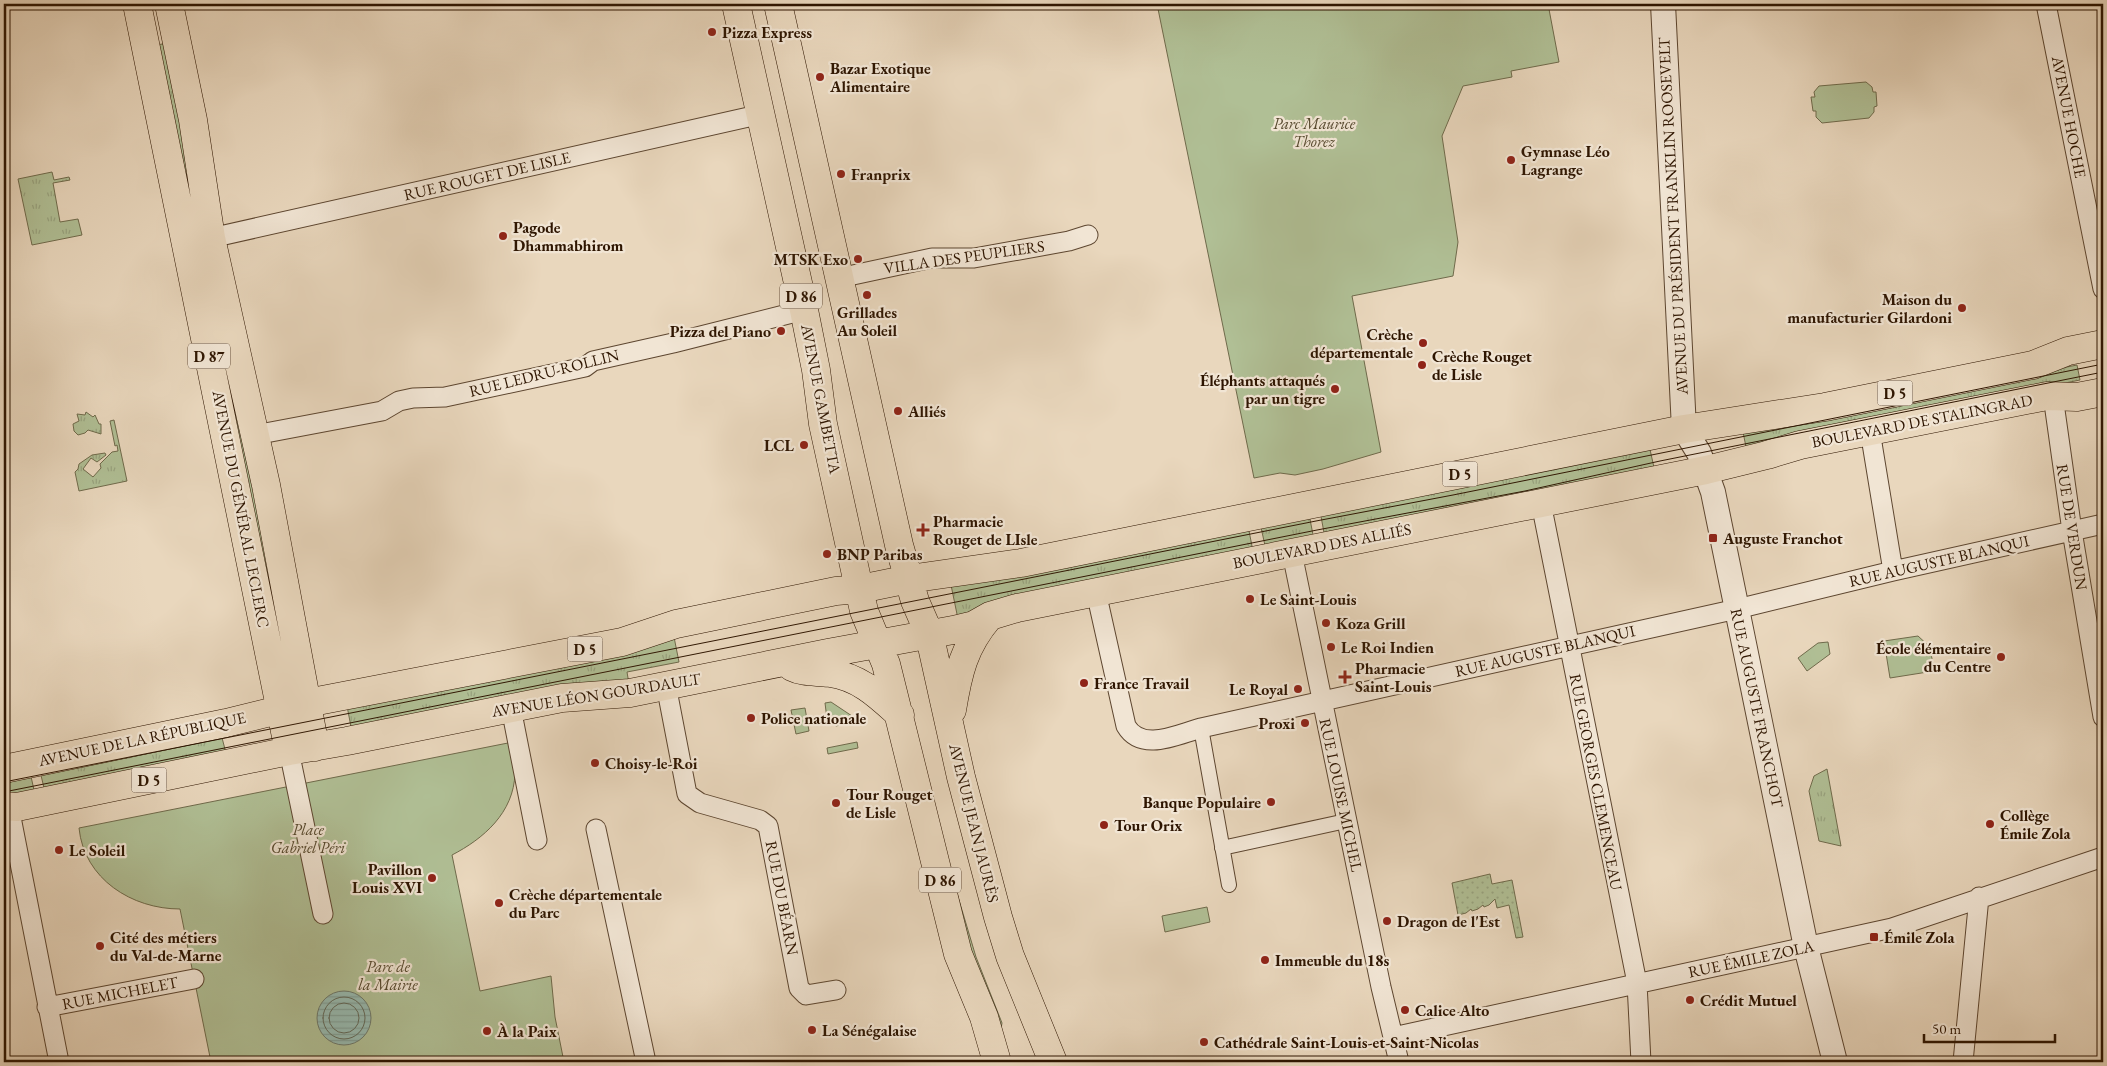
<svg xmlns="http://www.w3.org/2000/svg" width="2107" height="1066" font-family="'EB Garamond',serif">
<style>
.grass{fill:url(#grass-tufts);stroke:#6f6a4b}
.park{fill:#b0bf95;stroke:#6f6a4b}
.garden{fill:url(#garden-dots);stroke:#6f6a4b}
.water{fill:url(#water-rules);stroke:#6d786a}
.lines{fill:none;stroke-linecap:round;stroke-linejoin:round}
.shore{stroke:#626858;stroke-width:1}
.pedestrian-casing{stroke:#5d4630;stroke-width:16}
.minor-casing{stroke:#5d4630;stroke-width:21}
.tertiary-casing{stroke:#5d4630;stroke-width:26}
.primary-casing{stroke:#2e1501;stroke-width:29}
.pedestrian{stroke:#f1e5d4;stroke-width:14}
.minor{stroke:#f1e5d4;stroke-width:19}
.tertiary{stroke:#f1e5d4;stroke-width:24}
.primary{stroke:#e9d7bd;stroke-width:28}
.tram{stroke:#2e1501;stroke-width:1}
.poi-dot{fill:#8f2418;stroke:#f1e5d4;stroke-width:2}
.labels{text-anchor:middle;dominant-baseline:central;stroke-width:4.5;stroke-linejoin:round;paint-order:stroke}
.shield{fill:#f1e5d4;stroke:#685340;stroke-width:1}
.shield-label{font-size:15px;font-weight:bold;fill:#2e1501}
.poi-label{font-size:16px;font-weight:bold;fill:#2e1501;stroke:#f1e5d4;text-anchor:start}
.street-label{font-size:16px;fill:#2e1501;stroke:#f1e5d4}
.park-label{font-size:16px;font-style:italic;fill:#55482d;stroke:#f1e5d4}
</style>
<defs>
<pattern id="grass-tufts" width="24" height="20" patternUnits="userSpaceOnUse" patternTransform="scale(1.25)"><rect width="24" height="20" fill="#b0bf95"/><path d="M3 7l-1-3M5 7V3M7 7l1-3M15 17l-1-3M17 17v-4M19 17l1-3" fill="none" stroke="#98a37f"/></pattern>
<pattern id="garden-dots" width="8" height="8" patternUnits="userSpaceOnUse" patternTransform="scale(1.25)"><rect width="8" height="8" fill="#b0bf95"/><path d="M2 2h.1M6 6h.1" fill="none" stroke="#98a37f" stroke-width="1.8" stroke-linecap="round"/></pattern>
<pattern id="water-rules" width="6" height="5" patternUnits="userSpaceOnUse" patternTransform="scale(1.25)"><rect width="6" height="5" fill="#97bab0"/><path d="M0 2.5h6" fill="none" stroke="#829f96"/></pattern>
</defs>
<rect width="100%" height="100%" fill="#e9d7bd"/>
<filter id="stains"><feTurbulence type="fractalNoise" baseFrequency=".004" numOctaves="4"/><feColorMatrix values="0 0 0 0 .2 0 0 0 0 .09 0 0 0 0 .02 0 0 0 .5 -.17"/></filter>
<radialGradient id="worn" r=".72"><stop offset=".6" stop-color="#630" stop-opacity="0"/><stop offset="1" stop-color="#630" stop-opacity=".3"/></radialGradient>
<path class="grass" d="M169,43L292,669L284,671L156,45Z
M52,172L54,180L69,177L70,180L53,183L60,222L78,219L82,235L32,245L18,179Z
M2077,365L2080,380L1746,447L1743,432Z
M86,412L93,417L95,415L99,424H101V434L88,430L85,433L78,435L74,431L73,424L79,421L77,414L85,415Z
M114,420L127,481L79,491L75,472L78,469L79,464L92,455L105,453L106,455L97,462L91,458L83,469L93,477L101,468L100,464L112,452L118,451L117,445L115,446L110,421Z
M1649,445L1655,472L1325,538L1320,511Z
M1309,514L1314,540L1266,550L1260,523Z
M1248,526L1253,551L958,619L951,585Z
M673,632L679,662L627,672L629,684L352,732L347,706Z
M831,702L852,716V722L836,726L827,719L825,703Z
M805,708L809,731L796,734L791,710Z
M220,730L227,757L45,792L39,767Z
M857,742L858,748L828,754L827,748Z
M1827,769L1841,846L1819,841L1809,791L1814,776Z
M30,772L34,790L4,796V778Z
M956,890L976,957L1002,1023L1000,1034L966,949Z"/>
<path class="park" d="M1157,4H1548L1559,62L1511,71L1512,77L1463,86L1442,136L1458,242L1453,276L1352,296L1381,452L1323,469L1295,475L1280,473L1254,478Z
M1866,82L1872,87L1873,92H1876L1877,106L1874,107V112L1869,118L1822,123L1816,117V111H1813L1811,97H1815L1814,92L1819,86Z
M1918,636L1930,647L1934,671L1890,678L1884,641Z
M1828,642L1830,654L1807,671L1798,658L1818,643Z
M513,742C514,753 515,763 515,773C514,813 483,839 452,855L480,991L551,976L555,1017L564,1062H211L180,909C132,909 84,879 79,828Z
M1207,907L1210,922L1165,932L1162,916Z"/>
<path class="garden" d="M1490,874L1492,884L1512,880L1523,937L1516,938L1509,905L1497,908L1495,899L1489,905L1484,907L1483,905L1478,909L1472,911L1471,909L1466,913L1458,915L1452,883Z"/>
<path class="water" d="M317 1018a27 27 0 1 1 54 0a27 27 0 1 1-54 0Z"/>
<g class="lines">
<path class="shore" d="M323 1018a21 21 0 1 1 42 0a21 21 0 1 1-42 0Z
M329 1018a15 15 0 1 1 30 0a15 15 0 1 1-30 0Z"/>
<defs>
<path id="pedestrian" d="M1201,728L1229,885
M1222,848L1346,821"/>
<path id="minor" d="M2046,4L2103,289
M211,238L762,114
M839,278L932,258H974L1069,241L1088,235
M2053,396L2072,531L2103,717
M1870,431L1893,571
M255,435L382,411L399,401L413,398L445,397L585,367L593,361L673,343L804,310
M1541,503L1637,983L1641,1062
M1292,553L1381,987L1399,1062
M1096,592L1126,726C1142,753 1178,734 1201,728L1737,609L1893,571L2103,524
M666,685L687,794L700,803L760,820L768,826L799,988L806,995L836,990
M511,708L537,840
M289,751L323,914
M9,807L59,1062
M596,829L646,1062
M47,1007L194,979
M1393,1037L1892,928L2103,857
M1963,1062L1979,897"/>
<path id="tertiary" d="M1663,4L1684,429L1699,453L1713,492L1806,947L1835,1062"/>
<path id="primary" d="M137,4L289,751
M169,4L193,120L211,238L266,485L315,747
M736,4L804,310L816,370L823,424L864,611L886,664L958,954L984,1017L997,1062
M778,4L899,545L915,601L929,633L961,777L998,917L1010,956L1053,1062
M792,667C804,673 816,671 830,673C860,677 879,696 900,715
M952,710C958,673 964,646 989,617
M4,769L226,723L307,703L622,642L676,624L836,591L860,589L909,579L1021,563L1684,429L1825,407L2033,365L2068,351L2103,344
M4,806L17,807L289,751L347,741L562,698L630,693L828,653L953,630L974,625L990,616L1017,608L1706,470L1767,455L1800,445L2047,396L2077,397L2103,392"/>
</defs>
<use href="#pedestrian" class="pedestrian-casing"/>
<use href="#minor" class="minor-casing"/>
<use href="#tertiary" class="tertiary-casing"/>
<use href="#primary" class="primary-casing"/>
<use href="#pedestrian" class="pedestrian"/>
<use href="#minor" class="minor"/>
<use href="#tertiary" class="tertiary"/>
<use href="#primary" class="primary"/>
<path class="tram" d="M4,782L1316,521L1453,495L2103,364
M4,792L1317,530L1525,491L1660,461L2103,372"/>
</g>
<g class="poi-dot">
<circle cx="712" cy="32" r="5"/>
<circle cx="820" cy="77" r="5"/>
<circle cx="1511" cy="160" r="5"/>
<circle cx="841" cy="174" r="5"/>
<circle cx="503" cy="236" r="5"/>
<circle cx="858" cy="259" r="5"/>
<circle cx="867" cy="295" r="5"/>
<circle cx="1962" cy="308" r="5"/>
<circle cx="781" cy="331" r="5"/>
<circle cx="1423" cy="343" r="5"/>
<circle cx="1422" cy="365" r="5"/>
<circle cx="1335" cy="389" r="5"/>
<circle cx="898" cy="411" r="5"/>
<circle cx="804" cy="445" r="5"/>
<path d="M920.5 522.5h5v5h5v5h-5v5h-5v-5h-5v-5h5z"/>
<rect x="1708" y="533" width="10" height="10" rx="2.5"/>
<circle cx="827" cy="554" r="5"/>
<circle cx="1250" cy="599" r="5"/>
<circle cx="1326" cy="623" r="5"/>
<circle cx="1331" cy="647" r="5"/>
<circle cx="2001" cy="657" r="5"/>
<path d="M1342.5 669.5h5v5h5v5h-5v5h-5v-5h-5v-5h5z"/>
<circle cx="1084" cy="683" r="5"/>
<circle cx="1298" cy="689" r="5"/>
<circle cx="751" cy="718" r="5"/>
<circle cx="1305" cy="723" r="5"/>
<circle cx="595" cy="763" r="5"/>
<circle cx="1271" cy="802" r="5"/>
<circle cx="836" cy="803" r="5"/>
<circle cx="1990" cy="824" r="5"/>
<circle cx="1104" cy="825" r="5"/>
<circle cx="59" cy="850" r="5"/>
<circle cx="432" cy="878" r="5"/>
<circle cx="499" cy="903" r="5"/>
<circle cx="1387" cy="921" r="5"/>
<rect x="1869" y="932" width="10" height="10" rx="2.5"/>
<circle cx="100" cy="946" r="5"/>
<circle cx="1265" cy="960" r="5"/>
<circle cx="1690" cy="1000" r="5"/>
<circle cx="1405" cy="1010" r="5"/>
<circle cx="812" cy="1030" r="5"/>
<circle cx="487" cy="1031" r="5"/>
<circle cx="1204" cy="1042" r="5"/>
</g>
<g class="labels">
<g class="shield">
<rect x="780" y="283.5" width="42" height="25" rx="4"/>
<rect x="188" y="343.5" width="42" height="25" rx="4"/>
<rect x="1877.5" y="380.5" width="35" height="25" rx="4"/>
<rect x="1442.5" y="461.5" width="35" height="25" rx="4"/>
<rect x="567.5" y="636.5" width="35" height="25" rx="4"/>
<rect x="131.5" y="767.5" width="35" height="25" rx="4"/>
<rect x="919" y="867.5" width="42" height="25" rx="4"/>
</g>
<g class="shield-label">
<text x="801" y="296">D 86</text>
<text x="209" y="356">D 87</text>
<text x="1895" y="393">D 5</text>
<text x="1460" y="474">D 5</text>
<text x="585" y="649">D 5</text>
<text x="149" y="780">D 5</text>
<text x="940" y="880">D 86</text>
</g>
<g class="poi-label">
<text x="722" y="32">Pizza Express</text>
<text x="830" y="68">Bazar Exotique<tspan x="830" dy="18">Alimentaire</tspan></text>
<text x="1521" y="151">Gymnase Léo<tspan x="1521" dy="18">Lagrange</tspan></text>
<text x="851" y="174">Franprix</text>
<text x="513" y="227">Pagode<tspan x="513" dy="18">Dhammabhirom</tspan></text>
<text x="848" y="259" text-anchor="end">MTSK Exo</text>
<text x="1952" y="299" text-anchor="end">Maison du<tspan x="1952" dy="18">manufacturier Gilardoni</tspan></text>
<text x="867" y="312" text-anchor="middle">Grillades<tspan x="867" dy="18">Au Soleil</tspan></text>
<text x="771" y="331" text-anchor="end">Pizza del Piano</text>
<text x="1413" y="334" text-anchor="end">Crèche<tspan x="1413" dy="18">départementale</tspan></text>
<text x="1432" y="356">Crèche Rouget<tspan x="1432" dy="18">de Lisle</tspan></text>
<text x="1325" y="380" text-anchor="end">Éléphants attaqués<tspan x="1325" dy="18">par un tigre</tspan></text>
<text x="908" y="411">Alliés</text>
<text x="794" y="445" text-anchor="end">LCL</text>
<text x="933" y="521">Pharmacie<tspan x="933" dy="18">Rouget de LIsle</tspan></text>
<text x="1723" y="538">Auguste Franchot</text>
<text x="837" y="554">BNP Paribas</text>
<text x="1260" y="599">Le Saint-Louis</text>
<text x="1336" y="623">Koza Grill</text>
<text x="1341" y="647">Le Roi Indien</text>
<text x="1991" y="648" text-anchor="end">École élémentaire<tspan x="1991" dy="18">du Centre</tspan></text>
<text x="1355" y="668">Pharmacie<tspan x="1355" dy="18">Saint-Louis</tspan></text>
<text x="1094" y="683">France Travail</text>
<text x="1288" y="689" text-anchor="end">Le Royal</text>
<text x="761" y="718">Police nationale</text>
<text x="1295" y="723" text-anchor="end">Proxi</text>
<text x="605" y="763">Choisy-le-Roi</text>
<text x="846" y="794">Tour Rouget<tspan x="846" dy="18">de Lisle</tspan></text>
<text x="1261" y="802" text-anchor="end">Banque Populaire</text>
<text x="2000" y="815">Collège<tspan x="2000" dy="18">Émile Zola</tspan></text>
<text x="1114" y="825">Tour Orix</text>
<text x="69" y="850">Le Soleil</text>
<text x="422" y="869" text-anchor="end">Pavillon<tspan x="422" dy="18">Louis XVI</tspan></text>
<text x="509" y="894">Crèche départementale<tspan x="509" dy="18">du Parc</tspan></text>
<text x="1397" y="921">Dragon de l'Est</text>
<text x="110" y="937">Cité des métiers<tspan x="110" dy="18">du Val-de-Marne</tspan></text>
<text x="1884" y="937">Émile Zola</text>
<text x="1275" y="960">Immeuble du 18s</text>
<text x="1700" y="1000">Crédit Mutuel</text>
<text x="1415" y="1010">Calice Alto</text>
<text x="822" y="1030">La Sénégalaise</text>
<text x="497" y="1031">À la Paix</text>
<text x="1214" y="1042">Cathédrale Saint-Louis-et-Saint-Nicolas</text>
</g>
<g class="street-label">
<text transform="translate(2069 117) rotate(79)">AVENUE HOCHE</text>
<text transform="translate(487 176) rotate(-13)">RUE ROUGET DE LISLE</text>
<text transform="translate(1673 216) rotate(-93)">AVENUE DU PRÉSIDENT FRANKLIN ROOSEVELT</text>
<text transform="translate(964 257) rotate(-8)">VILLA DES PEUPLIERS</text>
<text transform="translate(544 373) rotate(-14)">RUE LEDRU-ROLLIN</text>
<text transform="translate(821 399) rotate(79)">AVENUE GAMBETTA</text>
<text transform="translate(1922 421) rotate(-11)">BOULEVARD DE STALINGRAD</text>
<text transform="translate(241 509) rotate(79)">AVENUE DU GÉNÉRAL LECLERC</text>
<text transform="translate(2072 527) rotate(81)">RUE DE VERDUN</text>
<text transform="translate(1322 546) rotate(-11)">BOULEVARD DES ALLIÉS</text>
<text transform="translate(1939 561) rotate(-13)">RUE AUGUSTE BLANQUI</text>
<text transform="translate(1545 651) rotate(-13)">RUE AUGUSTE BLANQUI</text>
<text transform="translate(596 695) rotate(-9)">AVENUE LÉON GOURDAULT</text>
<text transform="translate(1757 708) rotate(78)">RUE AUGUSTE FRANCHOT</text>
<text transform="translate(142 739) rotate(-12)">AVENUE DE LA RÉPUBLIQUE</text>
<text transform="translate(1596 782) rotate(79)">RUE GEORGES CLEMENCEAU</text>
<text transform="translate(1341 795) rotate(78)">RUE LOUISE MICHEL</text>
<text transform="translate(974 823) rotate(76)">AVENUE JEAN JAURÈS</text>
<text transform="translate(782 898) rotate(79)">RUE DU BÉARN</text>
<text transform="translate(1751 959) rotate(-12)">RUE ÉMILE ZOLA</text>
<text transform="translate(120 993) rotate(-11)">RUE MICHELET</text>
</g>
<g class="park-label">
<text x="1314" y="123">Parc Maurice<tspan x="1314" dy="18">Thorez</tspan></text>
<text x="308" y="829">Place<tspan x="308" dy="18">Gabriel Péri</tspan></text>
<text x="388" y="966">Parc de<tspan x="388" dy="18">la Mairie</tspan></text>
</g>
</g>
<rect width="2107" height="1066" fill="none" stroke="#e9d7bd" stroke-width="20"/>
<rect x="5" y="5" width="2097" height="1056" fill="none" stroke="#2e1501" stroke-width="2.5"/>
<rect x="10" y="10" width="2087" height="1046" fill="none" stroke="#2e1501"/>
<path d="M1924 1034v8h131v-8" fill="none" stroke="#2e1501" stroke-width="2.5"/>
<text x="1932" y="1034" font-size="15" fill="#2e1501" stroke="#f1e5d4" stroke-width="4" paint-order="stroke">50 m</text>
<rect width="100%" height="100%" filter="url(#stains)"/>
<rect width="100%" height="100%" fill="url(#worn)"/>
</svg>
